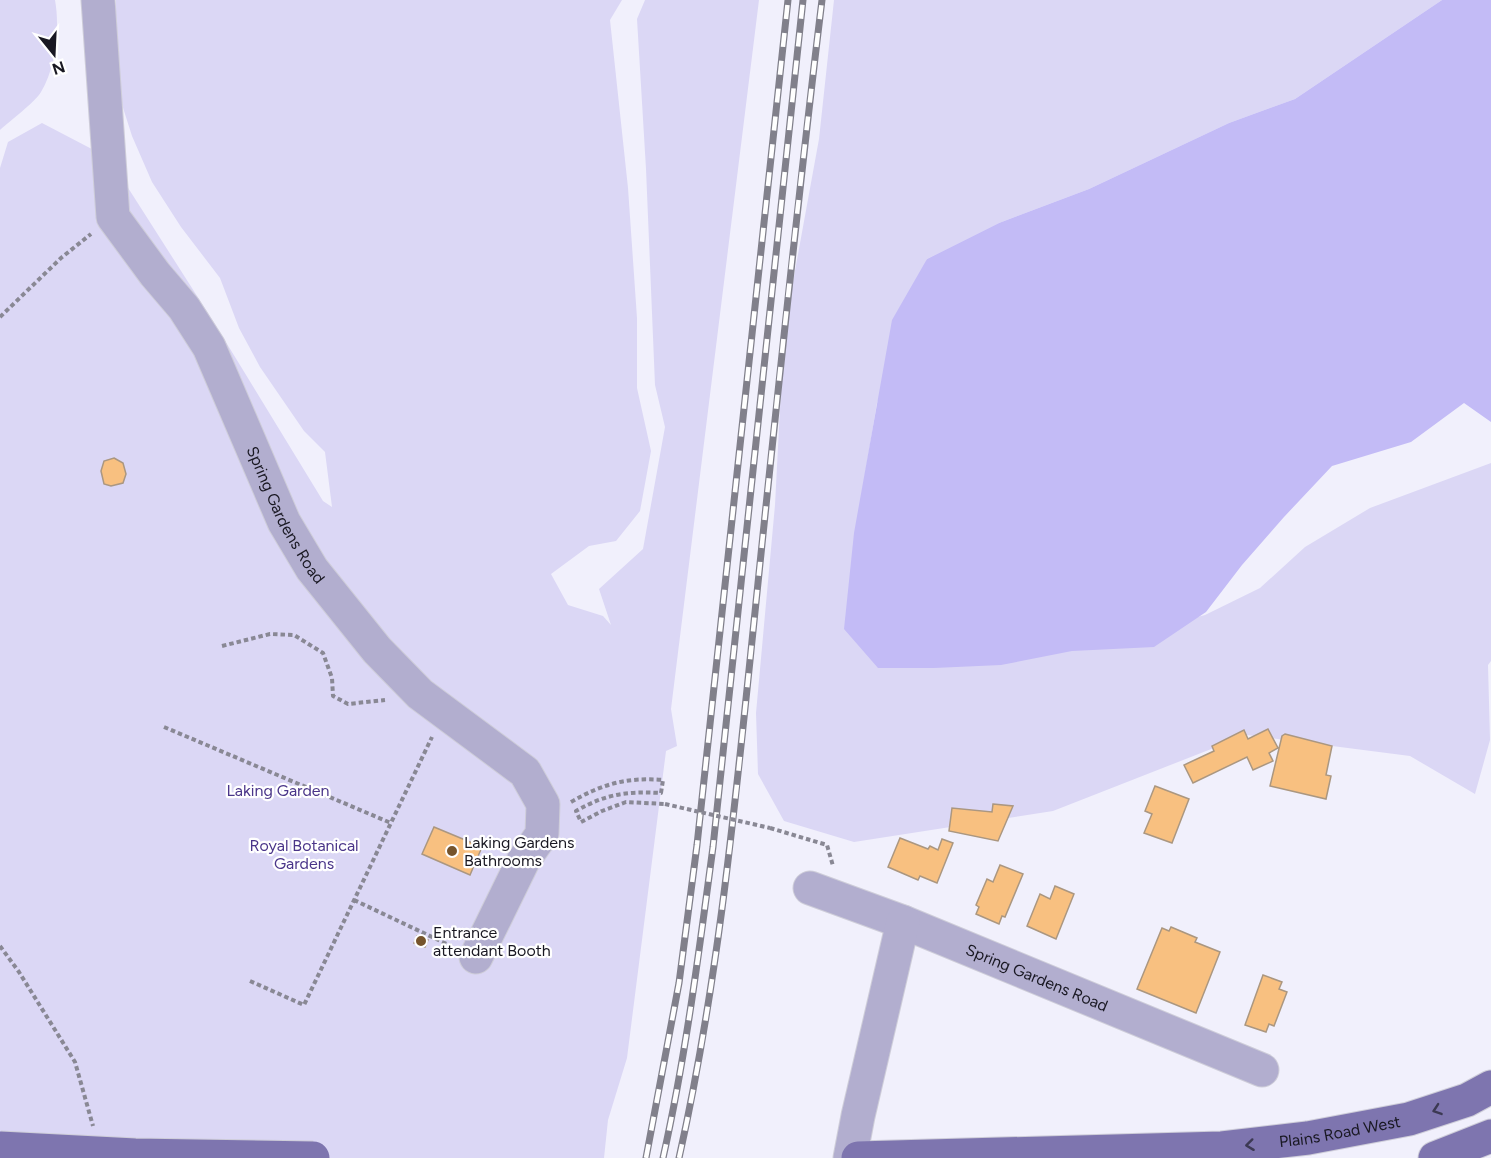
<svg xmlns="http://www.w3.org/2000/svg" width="1491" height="1158" font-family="Figtree,sans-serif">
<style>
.green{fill:#dbd7f5}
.water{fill:#c3bbf6}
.building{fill:#f8c080;stroke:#ab9780;stroke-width:1.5}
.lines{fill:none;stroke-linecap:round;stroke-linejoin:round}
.minor-casing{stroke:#cecdd9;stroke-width:35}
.major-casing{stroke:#cecdd9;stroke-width:35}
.path{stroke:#898894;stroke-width:4;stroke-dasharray:4.5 3;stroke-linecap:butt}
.minor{stroke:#b2aecf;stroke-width:33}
.major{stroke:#7e75af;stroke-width:33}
.rail-casing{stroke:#81808b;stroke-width:7}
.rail{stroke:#fff;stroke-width:4.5;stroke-dasharray:14;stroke-linecap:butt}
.major-bridge-casing{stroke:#cecdd9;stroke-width:35;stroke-linecap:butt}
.path-bridge{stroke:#898894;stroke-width:4;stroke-dasharray:4.5 3;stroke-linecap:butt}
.major-bridge{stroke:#7e75af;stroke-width:33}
.oneway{stroke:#3c3953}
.poi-dot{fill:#76542c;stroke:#fff;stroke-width:2}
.labels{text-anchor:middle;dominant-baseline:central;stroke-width:4.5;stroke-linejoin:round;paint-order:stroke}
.street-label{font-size:16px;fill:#191822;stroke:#fff}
.park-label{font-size:16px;fill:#4a3589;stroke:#fff}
.poi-label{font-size:16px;fill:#191822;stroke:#fff;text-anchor:start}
</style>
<rect width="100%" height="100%" fill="#f1f0fc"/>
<path class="green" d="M0,0H55C60,27 56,68 41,92C34,103 11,120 0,130Z
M116,0H622L610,20L628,188L637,318V388L651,451L640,511L616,541L589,546L551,574L568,605L603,616L611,625L599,589L643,549L665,427L655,385L646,169L637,19L645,0H759L671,709L677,746L666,751L627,1058L608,1120L604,1158H0V168L8,142L42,123L109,158L213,321L323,501L332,507L325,452L304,431L260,367L239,328L220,278L181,227L152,182L132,136L118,92L115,60Z
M834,0H1442L1295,99L1229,123L1089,189L999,223L927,259L877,403L861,498L1065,652L1205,615L1260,588L1305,547L1370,508L1491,463V661L1488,665L1490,740L1475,794L1410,756L1247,735L1053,811L854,842L784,821L758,774L756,713L775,505L784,331L819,139Z"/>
<path class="water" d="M1442,0H1491V422L1464,403L1411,442L1332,466L1284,517L1242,565L1206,612L1154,647L1072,651L1001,665L934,668H878L844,629L854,533L892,320L927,259L999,223L1089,189L1229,123L1295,99Z"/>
<path class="building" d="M114,458L123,463L126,474L123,483L111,486L104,484L101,471L104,461Z
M1268,729L1278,748L1269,753L1273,761L1253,770L1247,757L1193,783L1184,765L1214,751L1212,746L1244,730L1248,739Z
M1285,734L1332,746L1326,775L1331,776L1326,799L1270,786L1282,736Z
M1155,786L1189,799L1172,843L1144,833L1152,814L1145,811Z
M993,804L1013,806L998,841L949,831L952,808L992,812Z
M434,827L482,847L470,875L422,854Z
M900,838L928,849L930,846L938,850L942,839L953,843L937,883L920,876L918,880L888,867Z
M1000,865L1023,874L1005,917L1002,916L999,924L976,914L979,907L976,905L987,879L993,882Z
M1055,886L1074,894L1056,939L1027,926L1040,894L1050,899Z
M1171,927L1197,938L1195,942L1220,952L1196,1013L1137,989L1162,928L1169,931Z
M417,936L428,940L425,947L414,943Z
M1263,975L1282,982L1279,989L1287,992L1274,1026L1269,1024L1266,1032L1245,1025Z"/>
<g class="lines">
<defs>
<g id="minor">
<path id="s1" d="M98,0L113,217L155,274L184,308L209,347L284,522L312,569L377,650L420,694L525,772L543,804L542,834L523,861L476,957"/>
<path id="s2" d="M810,888L903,922L1262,1070"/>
<path d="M850,1158L858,1116L903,922"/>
</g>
<g id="major">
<path id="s3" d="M858,1158L1222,1148L1308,1138L1409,1119L1467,1100L1491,1087"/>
<path d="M1435,1158L1491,1136"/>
</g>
</defs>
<use href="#minor" class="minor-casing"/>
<use href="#major" class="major-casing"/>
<path class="path" d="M0,317L61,258L91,234
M222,646L270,634L294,635L323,653L332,678L333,696L348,704L385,700
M164,727L391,823
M571,802C602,784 627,777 663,780L661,793C626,791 606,794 576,811L581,822L602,811L626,802L665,804
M770,828L827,845L833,866
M354,900L451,946
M0,946L19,972L75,1062L93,1126
M250,981L304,1005L432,737"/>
<use href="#minor" class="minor"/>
<use href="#major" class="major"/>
<defs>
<path id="rail" d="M646,1158L679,983L697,845L788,0
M663,1158C686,1055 699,951 713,847L803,0
M679,1158C719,979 736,795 755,612C776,408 797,204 822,0"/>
</defs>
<use href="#rail" class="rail-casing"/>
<use href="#rail" class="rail"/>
<defs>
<path id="major-bridge" d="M0,1148L135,1155L313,1158"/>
</defs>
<use href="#major-bridge" class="major-bridge-casing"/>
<path class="path-bridge" d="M665,804L770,828"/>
<use href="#major-bridge" class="major-bridge"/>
</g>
<defs><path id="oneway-chevron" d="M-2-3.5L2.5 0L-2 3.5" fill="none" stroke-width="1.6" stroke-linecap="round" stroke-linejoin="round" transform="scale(1.5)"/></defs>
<g class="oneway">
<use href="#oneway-chevron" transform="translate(1437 1110) rotate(161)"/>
<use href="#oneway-chevron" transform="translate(1250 1145) rotate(173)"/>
</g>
<g class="poi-dot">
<circle cx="452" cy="851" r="6"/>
<circle cx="421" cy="941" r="6"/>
</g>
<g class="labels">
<g class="street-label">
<text stroke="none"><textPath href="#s1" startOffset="564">Spring Gardens Road</textPath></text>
<text stroke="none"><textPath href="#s2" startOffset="244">Spring Gardens Road</textPath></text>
<text stroke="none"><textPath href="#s3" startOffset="483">Plains Road West</textPath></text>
</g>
<g class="park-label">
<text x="278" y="790">Laking Garden</text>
<text x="304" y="845">Royal Botanical<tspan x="304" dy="18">Gardens</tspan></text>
</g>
<g class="poi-label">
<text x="464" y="842">Laking Gardens<tspan x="464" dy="18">Bathrooms</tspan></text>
<text x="433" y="932">Entrance<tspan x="433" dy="18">attendant Booth</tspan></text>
</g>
</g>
<g transform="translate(54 54) rotate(162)" stroke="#ffffff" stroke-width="4.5" paint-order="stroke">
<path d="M0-4.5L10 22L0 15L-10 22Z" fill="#191822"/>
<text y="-9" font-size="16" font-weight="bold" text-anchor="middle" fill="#191822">N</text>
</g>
</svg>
